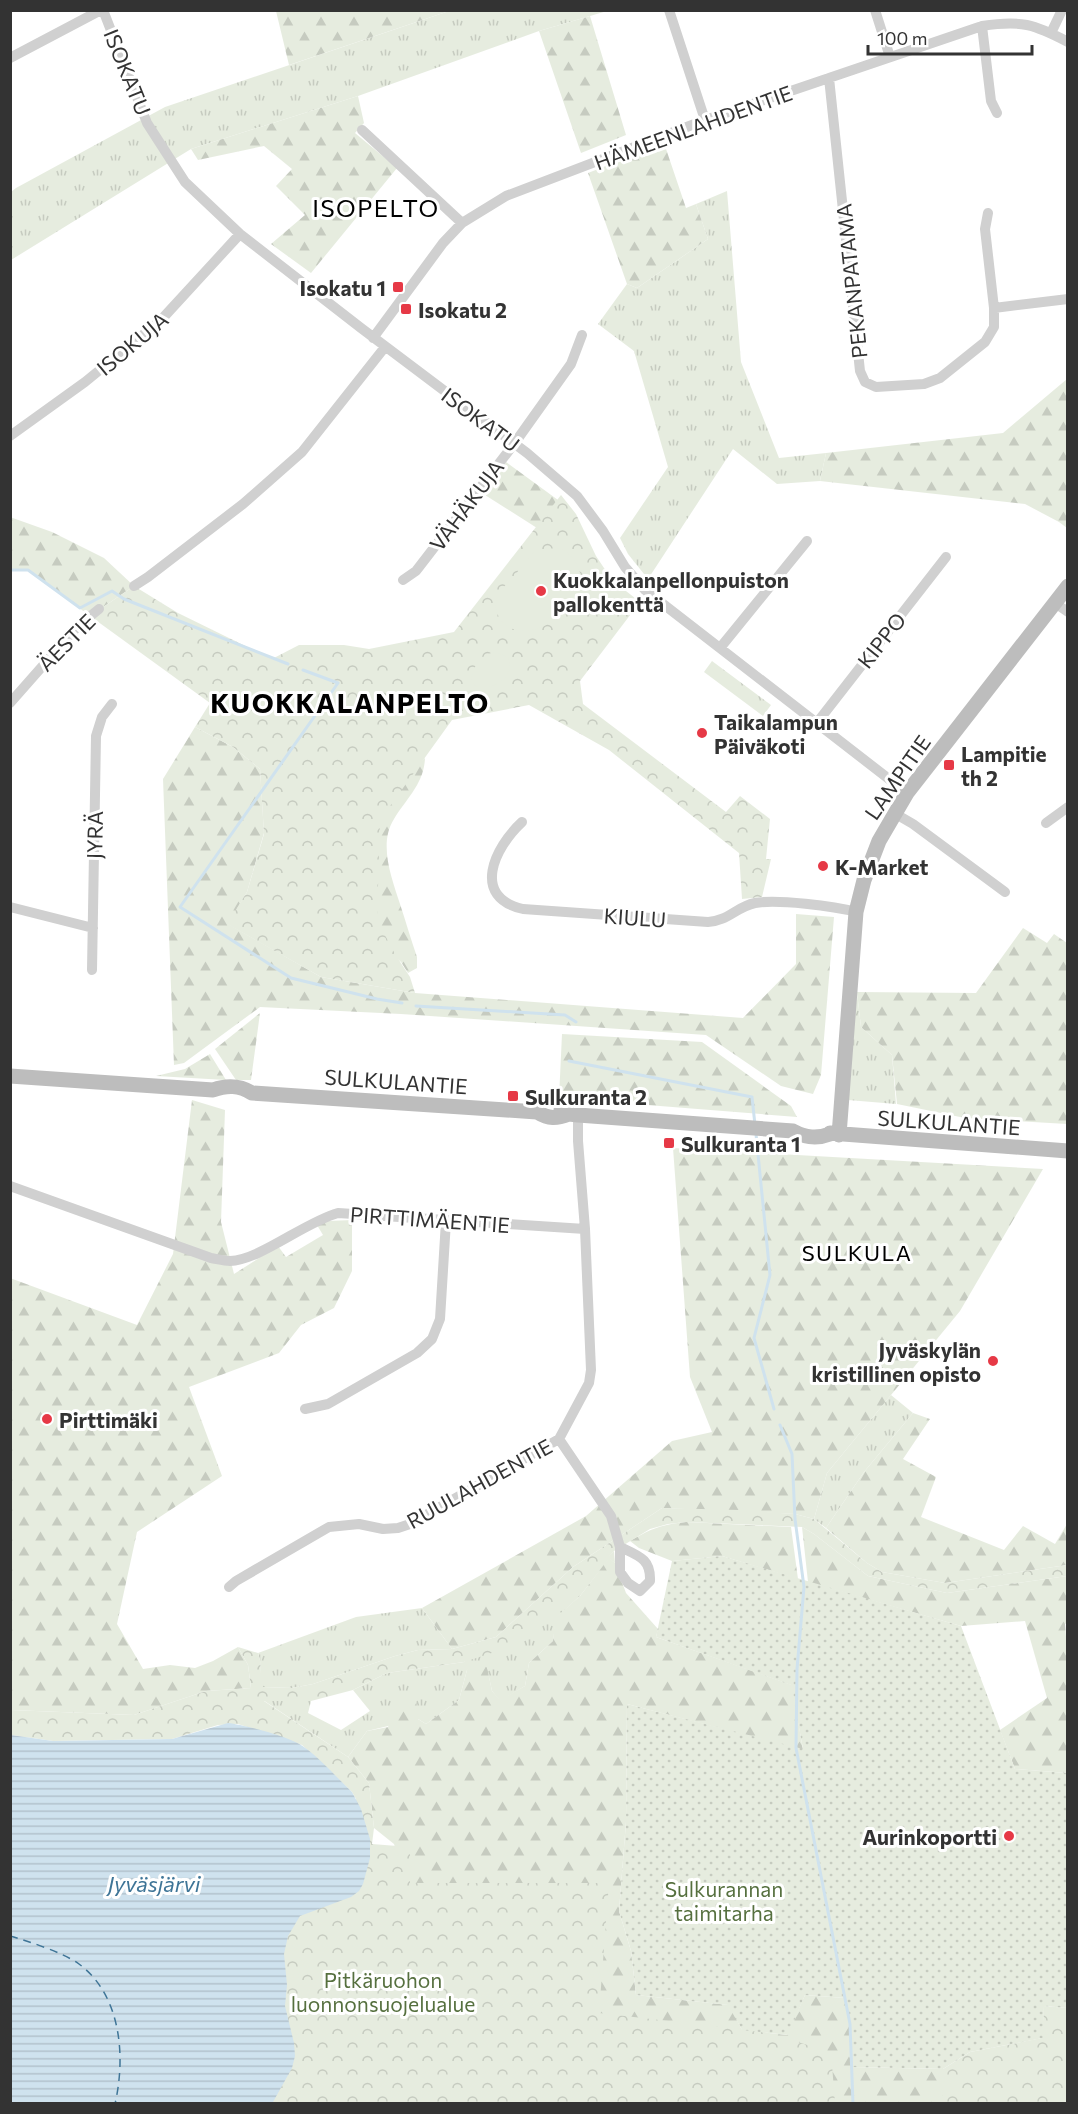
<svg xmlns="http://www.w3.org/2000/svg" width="1078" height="2114" font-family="Commissioner,sans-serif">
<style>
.grass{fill:url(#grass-tufts)}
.forest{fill:url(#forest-firs)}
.park{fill:url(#park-crowns)}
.garden{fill:url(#garden-dots)}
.pitch{fill:#e6ecdf}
.water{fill:url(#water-rules)}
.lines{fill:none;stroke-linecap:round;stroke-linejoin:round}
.stream{stroke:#cfe2ee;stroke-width:3}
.ferry{stroke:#3f7597;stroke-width:1.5;stroke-dasharray:8 6;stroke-linecap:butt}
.street{stroke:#d0d0d0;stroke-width:10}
.secondary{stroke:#bdbdbd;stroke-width:15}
.poi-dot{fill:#e63946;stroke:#fff;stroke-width:2}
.labels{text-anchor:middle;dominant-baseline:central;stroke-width:6;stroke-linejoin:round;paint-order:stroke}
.street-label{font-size:21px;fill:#333;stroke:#fff}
.poi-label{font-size:21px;font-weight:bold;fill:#333;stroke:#fff;text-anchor:start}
.park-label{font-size:21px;fill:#56703f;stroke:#fff}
.neighbourhood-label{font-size:22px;letter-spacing:1.5px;fill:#000;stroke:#fff}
.water-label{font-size:22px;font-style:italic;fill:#3f7597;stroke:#fff}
.quarter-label{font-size:24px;letter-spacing:1.5px;fill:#000;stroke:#fff}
.district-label{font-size:27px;font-weight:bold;letter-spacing:1.5px;fill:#000;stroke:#fff}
</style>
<defs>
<pattern id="grass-tufts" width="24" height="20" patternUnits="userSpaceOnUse" patternTransform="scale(1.5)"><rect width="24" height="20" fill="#e6ecdf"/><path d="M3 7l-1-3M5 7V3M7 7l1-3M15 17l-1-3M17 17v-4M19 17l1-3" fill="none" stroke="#c6cbc0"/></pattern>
<pattern id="forest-firs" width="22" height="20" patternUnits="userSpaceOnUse" patternTransform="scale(1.5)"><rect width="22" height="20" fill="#e6ecdf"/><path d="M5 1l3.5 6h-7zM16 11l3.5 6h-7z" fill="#c6cbc0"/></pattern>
<pattern id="park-crowns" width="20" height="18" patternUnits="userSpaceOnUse" patternTransform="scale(1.5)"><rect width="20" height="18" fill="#e6ecdf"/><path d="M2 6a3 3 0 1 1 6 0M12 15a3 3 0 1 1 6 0" fill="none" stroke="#c6cbc0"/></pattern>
<pattern id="garden-dots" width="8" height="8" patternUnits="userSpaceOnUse" patternTransform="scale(1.5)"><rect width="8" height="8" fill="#e6ecdf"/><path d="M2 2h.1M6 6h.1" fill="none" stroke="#c6cbc0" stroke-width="1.8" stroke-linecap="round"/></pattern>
<pattern id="water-rules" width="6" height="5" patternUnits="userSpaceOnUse" patternTransform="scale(1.5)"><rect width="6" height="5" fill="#cfe2ee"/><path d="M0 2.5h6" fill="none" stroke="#b2c2cd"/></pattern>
</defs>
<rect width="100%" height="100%" fill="#fff"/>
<path class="grass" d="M449,11H607L539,31L358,96L191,149L11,260V192L16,188L165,107Z
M727,191L741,362L779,458L826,453L820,481L777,484L733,449L648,579L628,554L620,538L668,467L634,351L598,324L627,284L637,288L708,239L696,204Z
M712,661L771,705L763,716L704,672Z
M857,992L861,1027L892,1055L896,1104L848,1100Z
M891,1395L913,1413L864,1472L826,1528L814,1519L827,1473Z
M614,1551L615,1563L609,1559L580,1596L556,1618L553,1641L529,1663L525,1686L500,1701L492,1691L487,1668L467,1670L459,1700L426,1724L418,1719L367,1731L348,1757L263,1700L311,1701L308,1713L341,1730L370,1711L353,1690L387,1673L464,1662L599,1564Z
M422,1608L452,1649L418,1650L395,1656L313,1684L292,1688L261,1687L260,1660L258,1653L356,1617Z"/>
<path class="forest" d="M276,11V10L449,11L289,65Z
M590,16L626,135L581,153L539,31Z
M358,96L364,123L355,133L397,168L311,273L271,244L305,215L276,186L292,169L264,146L198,160L191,149Z
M664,143L686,208L696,204L708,239L637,288L627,284L588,173Z
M1067,379V528L1059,522L1025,504L820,481L826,453L1003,433Z
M506,462L558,500L537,528L485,495Z
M10,517L52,532L104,558L134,586L90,616L28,570H11Z
M195,727L233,747L260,769L264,833L247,892L228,924L321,977L415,993L743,1018L796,964V914L834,917L821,1075L813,1094L781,1086L706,1035L401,1014L260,1007L184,1063L174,1065L163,779Z
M425,758C424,784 406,799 394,819C378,844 392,879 400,904C406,922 411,940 417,957V968L408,973L401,962L377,942L366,808Z
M1023,928L1047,943L1054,934L1067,943V1124L965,1118L897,1104L892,1055L861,1027L857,992L976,993Z
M260,1013L251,1080H236L215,1049Z
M562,1034L702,1042L791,1106L797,1117L559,1098Z
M210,1054L226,1080L156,1076L185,1069Z
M192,1100L225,1110L221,1222L234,1274L278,1246L286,1257L323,1235L317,1225L328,1221L352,1220V1271L334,1308L301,1325L279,1353L189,1387L222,1476L137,1532L117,1624L143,1669L170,1665L195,1668L213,1661L238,1647L248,1665L251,1688L206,1691L134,1715L11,1710L10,1278L137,1325L173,1254Z
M673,1148L1043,1169L960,1311L827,1473L814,1519L795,1514L662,1508L573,1567L496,1637L452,1649L422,1608L586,1516L672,1441L712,1432L690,1377Z
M913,1413L930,1419L903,1459L936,1477L921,1517L1004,1550L1023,1526L1055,1544L1067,1524V1565L945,1583L882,1572L867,1563L826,1528L864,1472Z
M686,1522L791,1527L798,1579L722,1556L672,1561L639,1548L630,1541C650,1529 663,1524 686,1522Z
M802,1527L814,1534L868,1576L947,1593L1067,1576V1623L1065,1624L1068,1662L1067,1773L1015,1769L1000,1730L1047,1698L1025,1621L961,1626L808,1582Z
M609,1558L615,1563L626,1593L658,1629L656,1637L792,1685L803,1750L627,1704L626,1822L619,1911L631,1951L636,1995L729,2005L742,2030L787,2035L805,1995L845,1998L850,2024L852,2067L943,2069V2103H509L520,2016L405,1879L394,1844L374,1828L369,1783L348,1757L367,1731L388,1727L401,1695L411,1692L416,1697L418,1719L426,1724L459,1700L467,1670L476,1664L487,1667L492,1691L500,1700L525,1686L529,1663L553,1641L555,1618L580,1596Z"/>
<path class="park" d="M561,495L576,514L596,556L612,580L640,602L580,681L583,704L726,812L740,796L770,819L766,859H771L762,897L742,899L739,853L609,750L529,705L452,720L380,820L377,920L395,954L410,977L415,993L321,977L227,924L247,892L264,834L260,769L233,747L195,727L210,703L90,616L134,586L178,613L272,659L299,645H344L369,649L454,632Z
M662,1508L739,1510L795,1514L814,1519L867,1563L882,1572L945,1583L1067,1565V1576L947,1593L868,1576L814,1534L802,1527L686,1522L668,1524L650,1529L614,1551L550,1613L507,1648L464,1662L387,1673L353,1690L311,1701H264L348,1757L369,1783L374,1828L372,1844L410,1847V1883H609L599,2013L764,2032L831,2052L835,2103H256L270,1926L356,1799L352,1792L302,1745L238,1724L218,1725L172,1739L53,1741L11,1735V1710L134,1715L206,1691L251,1688L248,1665L238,1647L258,1653L260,1660L262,1687L292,1688L313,1684L395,1656L418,1650L452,1649L496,1637L573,1567Z
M1044,2006L1067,2008V2103H943V2069L970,2052L1042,2038Z"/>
<path class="garden" d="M722,1556L961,1626L1015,1769L1067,1773V2008L1044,2006L1043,2038L970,2052L943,2069L852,2067L850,2024L845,1998L805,1995L788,2035L742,2030L728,2005L636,1995L631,1951L619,1911L626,1822L627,1704L803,1749L791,1685L656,1637L672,1561Z"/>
<path class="pitch" d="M548,548C553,549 561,548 565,551C579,561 586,581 578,596C568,615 538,635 517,630C501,627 491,610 498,595C503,586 513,578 519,570C524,565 529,556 534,552C537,550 544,549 548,548Z
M495,652L508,657C522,687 454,704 476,665C481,657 486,654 495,652Z"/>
<path class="water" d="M228,1723C245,1725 291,1737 304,1747C321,1759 336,1777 352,1792L361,1809L370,1839V1858L363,1884L359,1891L351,1897L300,1916L288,1936L284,1954L287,1985L285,2006L294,2043L295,2056L292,2068L273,2102L272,2104L11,2103V1735L53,1741L172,1739Z"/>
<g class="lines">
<path class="stream" d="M10,570H28L80,608L112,591L124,599L288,664
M303,670L338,683L180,907L291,978L377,999L402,1003
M416,1006L565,1015L576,1022
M569,1061L752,1097L755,1125
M756,1134L770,1275L754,1338L774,1409
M780,1425L792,1454L795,1519L804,1587L797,1669L796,1748L850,2024L853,2104"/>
<path class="ferry" d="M10,1936C28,1941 64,1953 79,1964C121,1995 126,2056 115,2104"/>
<path class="street" d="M103,10L147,123L185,182L240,234L361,328L527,453L577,496L603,531L625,567L645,590L907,793
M669,10L705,120
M875,10L890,57
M982,26L991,101L997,113
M1051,33L1062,10
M10,58L101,10
M829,78L860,371L865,382L876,387L924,384L940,378L985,342L994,327V308L1068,299
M362,130L462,223
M988,213L985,229L994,308
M373,338L443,243L462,223L506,196L705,120L982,26C1021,20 1034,24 1068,42
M10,436L85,382L161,320L240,234
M403,580L416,571L514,444L571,364L582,335
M134,586L148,577L243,504L302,452L385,347
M1055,603L1068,612
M720,648L807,541
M10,703L77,627L99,609
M816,724L946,557
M894,813L913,824L1005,892
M522,822C494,848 471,897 523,909L708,922C728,921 736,907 755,903C777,899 834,906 856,912
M1046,823L1068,807
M10,907L93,928
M92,970L96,736L102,717L112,704
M10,1186L211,1258C217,1259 224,1261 230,1261C260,1260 305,1222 338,1213L585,1229
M305,1409L328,1404L417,1353L432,1339L440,1319L446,1221
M559,1439L611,1516L620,1547V1572L628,1583L640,1591L650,1581C651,1559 639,1556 620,1547
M229,1587L236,1581L329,1527L359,1524L383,1529L398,1528L410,1524L559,1439L589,1383L591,1370L585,1229L578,1141V1115"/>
<path class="secondary" d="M10,1076L213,1090C227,1085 239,1085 252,1093L537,1112C549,1119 556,1119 569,1114
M561,1110L569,1114L578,1115L793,1131C806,1138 817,1139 830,1134
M830,1133L1068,1151
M839,1135L856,912L864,880L879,841L907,793L1068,586"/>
</g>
<g class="poi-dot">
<rect x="392" y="281" width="12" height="12" rx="3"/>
<rect x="400" y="303" width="12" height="12" rx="3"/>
<circle cx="541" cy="591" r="6"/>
<circle cx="702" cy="733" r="6"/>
<rect x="943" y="759" width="12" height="12" rx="3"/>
<circle cx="823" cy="866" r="6"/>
<rect x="507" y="1090" width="12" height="12" rx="3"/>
<rect x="663" y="1137" width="12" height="12" rx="3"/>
<circle cx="993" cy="1361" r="6"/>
<circle cx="47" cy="1419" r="6"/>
<circle cx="1009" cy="1836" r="6"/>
</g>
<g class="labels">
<g class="street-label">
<text transform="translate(128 72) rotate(68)">ISOKATU</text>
<text transform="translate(693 127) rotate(-20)">HÄMEENLAHDENTIE</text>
<text transform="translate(851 281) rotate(-96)">PEKANPATAMA</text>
<text transform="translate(132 343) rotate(-40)">ISOKUJA</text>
<text transform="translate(481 419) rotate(37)">ISOKATU</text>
<text transform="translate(466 505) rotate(-53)">VÄHÄKUJA</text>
<text transform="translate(881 640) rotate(-52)">KIPPO</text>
<text transform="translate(66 642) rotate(-45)">ÄESTIE</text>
<text transform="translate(897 777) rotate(-55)">LAMPITIE</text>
<text transform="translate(94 835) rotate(-89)">JYRÄ</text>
<text transform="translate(635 917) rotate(4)">KIULU</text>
<text transform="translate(396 1081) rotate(4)">SULKULANTIE</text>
<text transform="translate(949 1122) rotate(4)">SULKULANTIE</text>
<text transform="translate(430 1219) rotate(4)">PIRTTIMÄENTIE</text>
<text transform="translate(479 1483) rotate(-29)">RUULAHDENTIE</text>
</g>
<g class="poi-label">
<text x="386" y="287" text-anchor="end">Isokatu 1</text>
<text x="418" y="309">Isokatu 2</text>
<text x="553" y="579">Kuokkalanpellonpuiston<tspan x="553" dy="24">pallokenttä</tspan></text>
<text x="714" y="721">Taikalampun<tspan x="714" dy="24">Päiväkoti</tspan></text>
<text x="961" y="753">Lampitie<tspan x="961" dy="24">th 2</tspan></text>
<text x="835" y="866">K-Market</text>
<text x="525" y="1096">Sulkuranta 2</text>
<text x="681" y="1143">Sulkuranta 1</text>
<text x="981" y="1349" text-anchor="end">Jyväskylän<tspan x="981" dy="24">kristillinen opisto</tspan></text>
<text x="59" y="1419">Pirttimäki</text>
<text x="997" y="1836" text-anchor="end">Aurinkoportti</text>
</g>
<g class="park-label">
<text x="724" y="1888">Sulkurannan<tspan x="724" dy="24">taimitarha</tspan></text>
<text x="383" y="1979">Pitkäruohon<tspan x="383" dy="24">luonnonsuojelualue</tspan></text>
</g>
<g class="neighbourhood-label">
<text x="857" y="1252">SULKULA</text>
</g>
<g class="water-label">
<text x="154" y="1883">Jyväsjärvi</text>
</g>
<g class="quarter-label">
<text x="376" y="207">ISOPELTO</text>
</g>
<g class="district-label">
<text x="350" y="702">KUOKKALANPELTO</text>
</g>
</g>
<rect width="1078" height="2114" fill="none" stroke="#333333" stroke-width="24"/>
<path d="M868 45v9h164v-9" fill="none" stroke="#333333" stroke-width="3"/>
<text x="877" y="45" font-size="18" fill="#333333" stroke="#ffffff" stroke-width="4.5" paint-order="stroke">100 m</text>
</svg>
